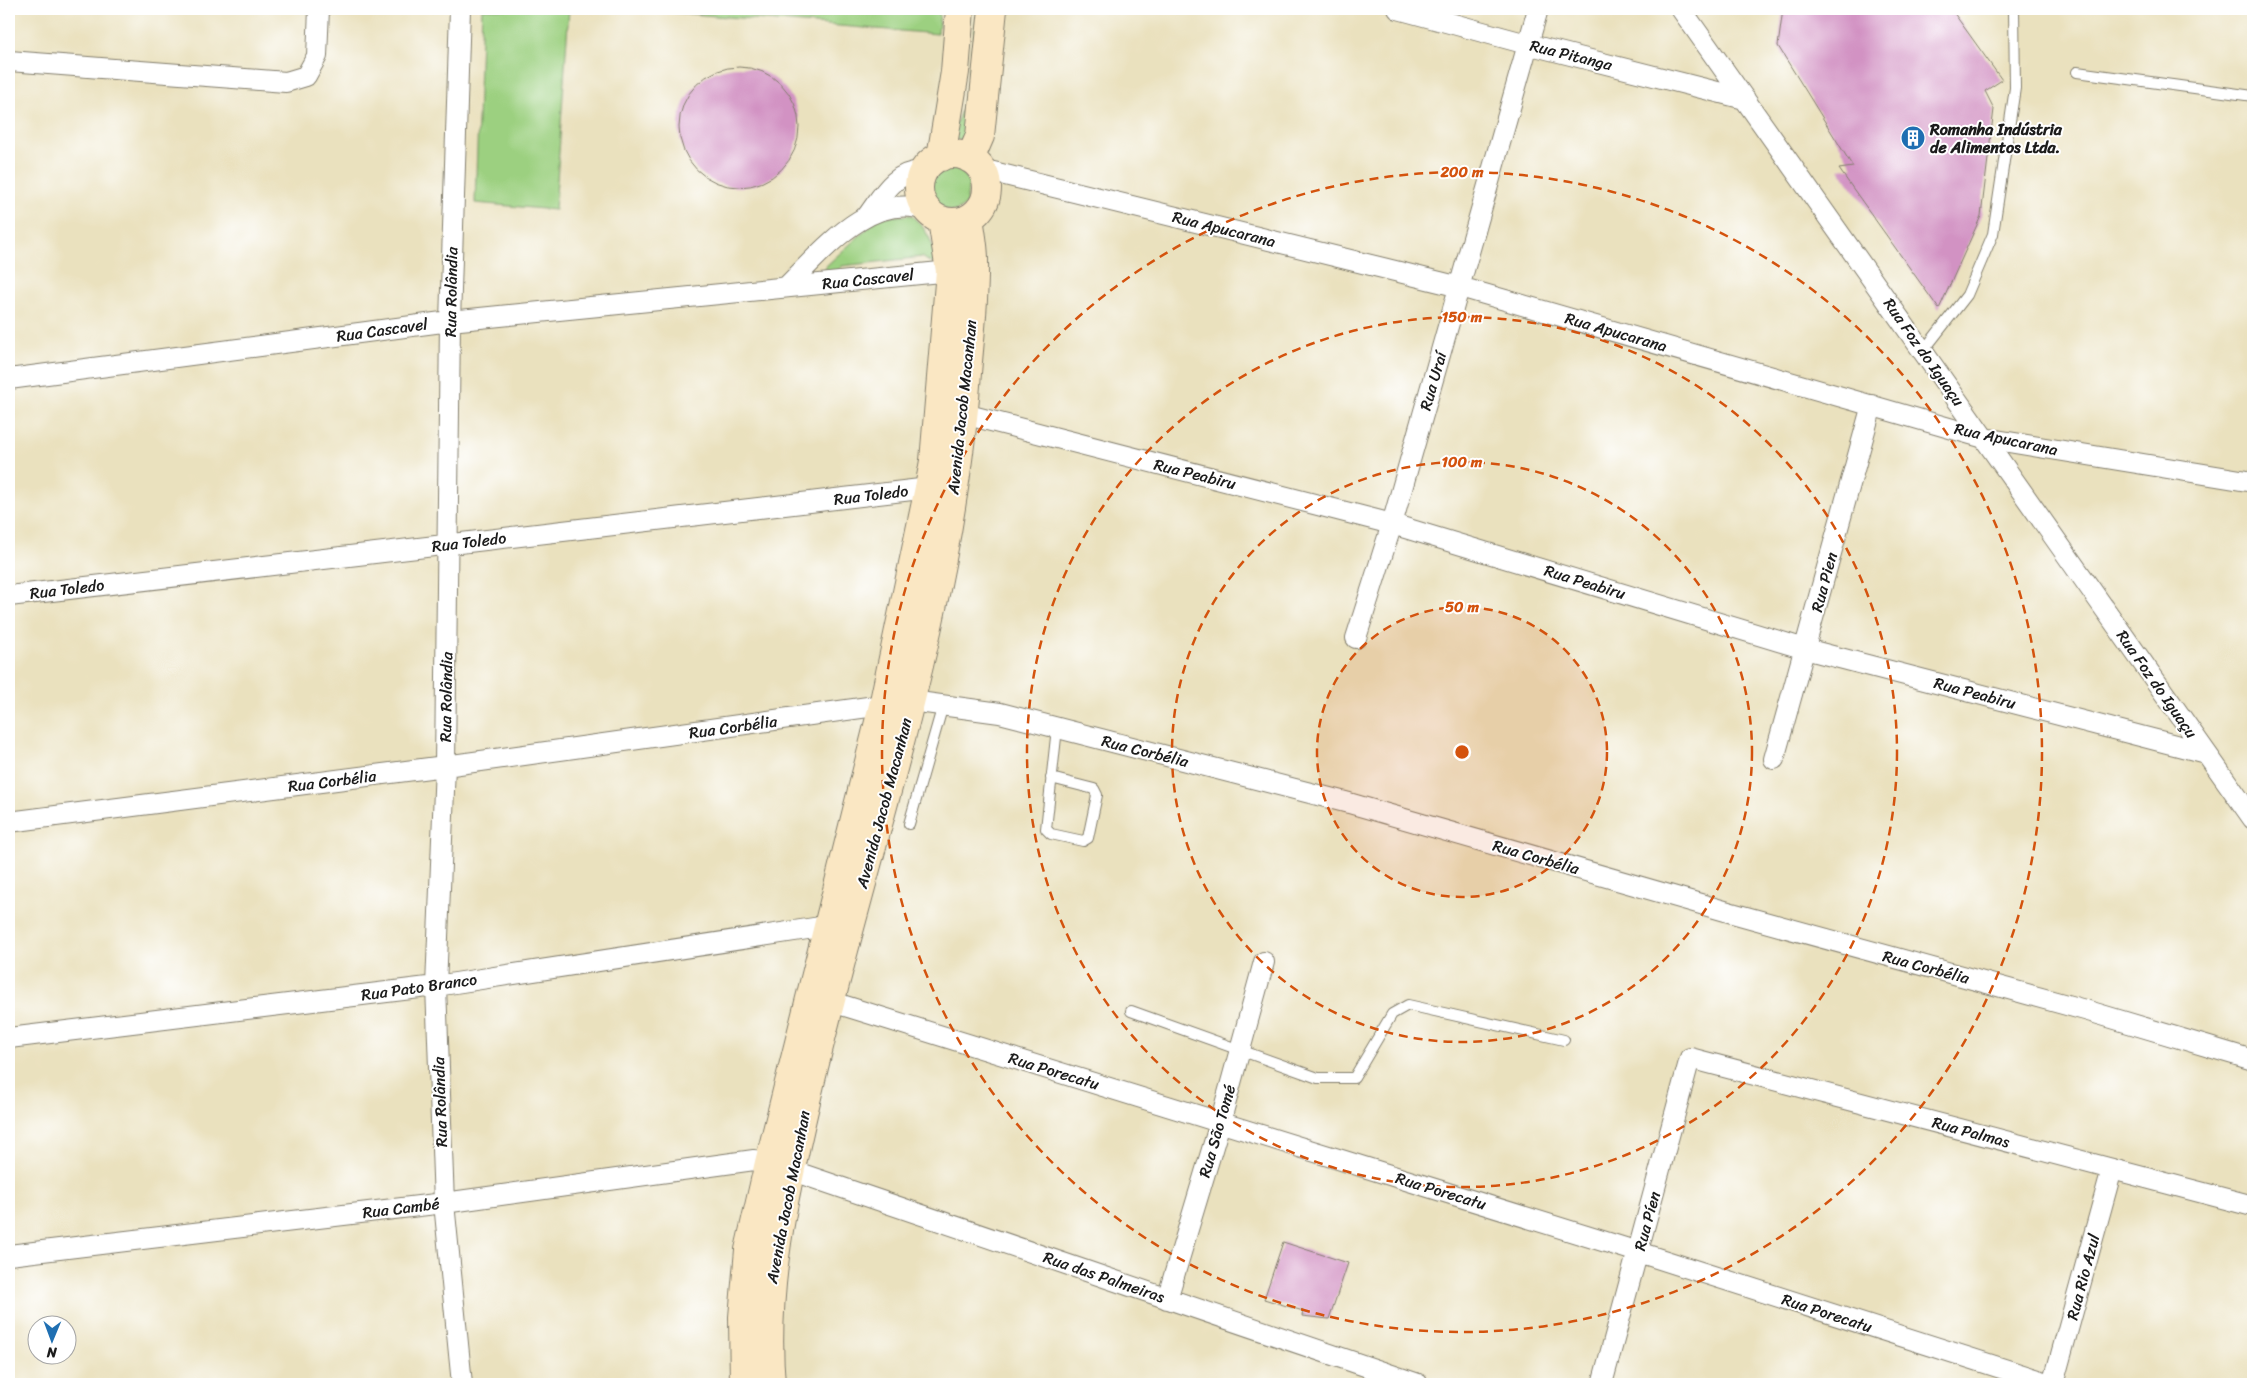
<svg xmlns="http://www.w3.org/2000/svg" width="2262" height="1393" font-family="Sriracha,sans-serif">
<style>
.green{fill:#9cd080;stroke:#5c764e}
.building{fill:#d292c3}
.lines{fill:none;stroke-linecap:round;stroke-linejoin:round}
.lane-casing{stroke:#837e6d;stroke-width:12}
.street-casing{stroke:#837e6d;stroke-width:22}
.secondary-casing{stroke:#837e6d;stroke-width:30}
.lane{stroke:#fff;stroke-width:10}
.street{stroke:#fff;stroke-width:20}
.secondary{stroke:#fae7c3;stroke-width:28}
.ring{fill:none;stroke:#d4530e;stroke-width:2.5;stroke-dasharray:9 6}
.labels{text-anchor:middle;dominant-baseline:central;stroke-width:4;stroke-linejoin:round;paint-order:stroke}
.street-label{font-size:16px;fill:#1c1c1c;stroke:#fff}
.poi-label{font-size:16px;font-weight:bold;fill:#1c1c1c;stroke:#fff;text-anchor:start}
.centre{fill:#d4530e;stroke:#fff;stroke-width:2.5}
.ring-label{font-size:15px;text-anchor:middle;font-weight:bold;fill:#d4530e;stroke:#fff;stroke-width:4;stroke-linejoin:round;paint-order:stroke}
</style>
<rect width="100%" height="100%" fill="#fff"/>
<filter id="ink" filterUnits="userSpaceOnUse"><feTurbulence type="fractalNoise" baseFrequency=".02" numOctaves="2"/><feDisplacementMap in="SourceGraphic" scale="10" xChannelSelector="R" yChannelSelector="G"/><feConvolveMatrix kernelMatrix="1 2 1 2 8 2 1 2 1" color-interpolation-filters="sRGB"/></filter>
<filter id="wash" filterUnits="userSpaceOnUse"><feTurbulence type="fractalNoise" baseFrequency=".0096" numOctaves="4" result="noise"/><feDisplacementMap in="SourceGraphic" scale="20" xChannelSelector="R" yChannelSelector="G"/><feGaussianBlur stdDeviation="1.12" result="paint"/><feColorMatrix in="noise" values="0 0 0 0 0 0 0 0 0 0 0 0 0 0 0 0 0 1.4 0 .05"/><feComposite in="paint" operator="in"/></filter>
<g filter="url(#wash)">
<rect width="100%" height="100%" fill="#eae1be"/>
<path class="green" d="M482,9H569L555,210L475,203Z
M630,9H940L938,34Z
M978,9H984L972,139L949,140L964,104Z
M946,167L960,169L969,181L966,205L956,211C928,212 924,174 946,167Z
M911,215C926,228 936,244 934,265L922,257L842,266L833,279L825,271L826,266L880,217Z"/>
<g id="blocks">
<path class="building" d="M1783,9H1951L2002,80L1985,91L1994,109L1981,216L1939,309L1839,169L1853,167L1778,46Z
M679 127a60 60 0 1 1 120 0a60 60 0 1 1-120 0Z
M1283,1242L1348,1263L1329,1319L1302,1316L1303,1311L1264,1299Z"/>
</g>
</g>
<g filter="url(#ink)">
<use href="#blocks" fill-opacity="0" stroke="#837e6d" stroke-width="1"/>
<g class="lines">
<defs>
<path id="lane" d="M2077,72L2253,96
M1924,350L1967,295L1993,234L2015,88L2014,9
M1051,778L1094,789L1097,795L1088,838L1083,841L1051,834L1046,829L1057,728
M909,824L943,705
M1131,1011L1318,1078H1354L1392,1014L1408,1005L1564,1040"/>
<path id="street" d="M460,9L450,321L445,766L436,986L444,1203L462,1384
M1398,9L1527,44L1745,99
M1681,9L2253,819
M9,61L286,82L306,76L317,56L319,9
M981,169L1460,287L1984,438L2253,482
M868,215C882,196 896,169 923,172
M786,287C823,251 871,189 928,211
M9,379L450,321L950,271
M964,414L1392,524L1805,649L2206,753
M9,596L929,488
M1356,638L1392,524L1538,9
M1774,759L1872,405
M9,822L445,766L911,701L1000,713L1349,803L1732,913L2085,1010L2253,1060
M829,1001L1638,1252L2051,1384
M9,1038L436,986L827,926
M9,1255L444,1203L754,1160L790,1170L1418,1384
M1167,1299L1220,1123L1264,962
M1602,1384L1690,1058L2253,1206
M2053,1384L2112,1169"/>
<path id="secondary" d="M919 188a34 34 0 1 1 68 0a34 34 0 1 1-68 0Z
M941,157L955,72L960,9
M970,159L980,136L993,9
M744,1384L743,1317L749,1250L769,1163L883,706L929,488L934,461L950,271L942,220
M771,1384C762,1282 787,1183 810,1084C865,848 950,616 967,373C970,336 975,297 974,260C974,246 971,232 969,218"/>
</defs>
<use href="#lane" class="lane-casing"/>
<use href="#street" class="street-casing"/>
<use href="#secondary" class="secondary-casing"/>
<use href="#lane" class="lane"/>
<use href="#street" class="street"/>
<use href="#secondary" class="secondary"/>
</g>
</g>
<circle cx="1462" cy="752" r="145" fill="#d4530e" fill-opacity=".12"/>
<g class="ring">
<circle cx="1462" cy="752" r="145"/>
<circle cx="1462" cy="752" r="290"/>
<circle cx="1462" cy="752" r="435"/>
<circle cx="1462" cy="752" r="580"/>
</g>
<defs>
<symbol id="building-disc" viewBox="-11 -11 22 22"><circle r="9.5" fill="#1f6fb2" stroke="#fff"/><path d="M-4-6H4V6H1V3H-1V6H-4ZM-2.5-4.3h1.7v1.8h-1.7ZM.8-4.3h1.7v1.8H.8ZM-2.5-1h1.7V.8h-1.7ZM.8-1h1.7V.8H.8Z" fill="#fff"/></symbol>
</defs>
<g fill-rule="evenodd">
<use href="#building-disc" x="1899" y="124" width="28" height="28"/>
</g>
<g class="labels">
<g class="street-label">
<text transform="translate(1571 55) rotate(14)">Rua Pitanga</text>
<text transform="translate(1224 229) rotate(14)">Rua Apucarana</text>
<text transform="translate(868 279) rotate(-6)">Rua Cascavel</text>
<text transform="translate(451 292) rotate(-89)">Rua Rolândia</text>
<text transform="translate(382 330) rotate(-8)">Rua Cascavel</text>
<text transform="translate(1616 332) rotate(16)">Rua Apucarana</text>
<text transform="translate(1924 352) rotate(55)">Rua Foz do Iguaçu</text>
<text transform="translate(1433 381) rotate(-74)">Rua Uraí</text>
<text transform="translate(962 407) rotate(-84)">Avenida Jacob Macanhan</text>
<text transform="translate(2006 439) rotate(12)">Rua Apucarana</text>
<text transform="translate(1195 474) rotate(14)">Rua Peabiru</text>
<text transform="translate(871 495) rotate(-7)">Rua Toledo</text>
<text transform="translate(469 542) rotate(-7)">Rua Toledo</text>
<text transform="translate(1585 582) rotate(17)">Rua Peabiru</text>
<text transform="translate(1824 582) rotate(-75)">Rua Pien</text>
<text transform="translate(67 589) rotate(-7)">Rua Toledo</text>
<text transform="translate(2157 684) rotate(55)">Rua Foz do Iguaçu</text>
<text transform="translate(1975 693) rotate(15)">Rua Peabiru</text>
<text transform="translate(446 697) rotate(-89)">Rua Rolândia</text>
<text transform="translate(733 727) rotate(-8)">Rua Corbélia</text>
<text transform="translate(1145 751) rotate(14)">Rua Corbélia</text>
<text transform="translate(332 781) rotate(-7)">Rua Corbélia</text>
<text transform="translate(884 803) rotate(-75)">Avenida Jacob Macanhan</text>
<text transform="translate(1536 857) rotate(16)">Rua Corbélia</text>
<text transform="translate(1926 967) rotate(15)">Rua Corbélia</text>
<text transform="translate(419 987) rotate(-8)">Rua Pato Branco</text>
<text transform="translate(1054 1071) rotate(17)">Rua Porecatu</text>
<text transform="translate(440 1102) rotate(-92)">Rua Rolândia</text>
<text transform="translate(1217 1131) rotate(-74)">Rua São Tomé</text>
<text transform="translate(1971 1132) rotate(15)">Rua Palmas</text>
<text transform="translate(1441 1191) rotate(17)">Rua Porecatu</text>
<text transform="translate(788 1197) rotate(-79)">Avenida Jacob Macanhan</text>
<text transform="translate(401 1208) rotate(-7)">Rua Cambé</text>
<text transform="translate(1647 1221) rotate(-75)">Rua Píen</text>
<text transform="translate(1104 1277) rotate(19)">Rua das Palmeiras</text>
<text transform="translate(2083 1277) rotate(-75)">Rua Rio Azul</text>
<text transform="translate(1827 1313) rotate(18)">Rua Porecatu</text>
</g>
<g class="poi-label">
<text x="1930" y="129">Romanha Indústria<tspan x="1930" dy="18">de Alimentos Ltda.</tspan></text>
</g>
</g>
<circle cx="1462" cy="752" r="8" class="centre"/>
<g class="ring-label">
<text x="1462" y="177">200 m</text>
<text x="1462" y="322">150 m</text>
<text x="1462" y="467">100 m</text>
<text x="1462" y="612">50 m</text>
</g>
<rect width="2262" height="1393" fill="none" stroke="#fff" stroke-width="30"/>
<g transform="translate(52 1340) rotate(181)"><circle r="24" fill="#ffffff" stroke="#a4a4a4"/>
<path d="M0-4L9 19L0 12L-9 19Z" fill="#1f6fb2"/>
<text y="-8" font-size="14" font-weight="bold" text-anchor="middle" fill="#1c1c1c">N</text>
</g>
</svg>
